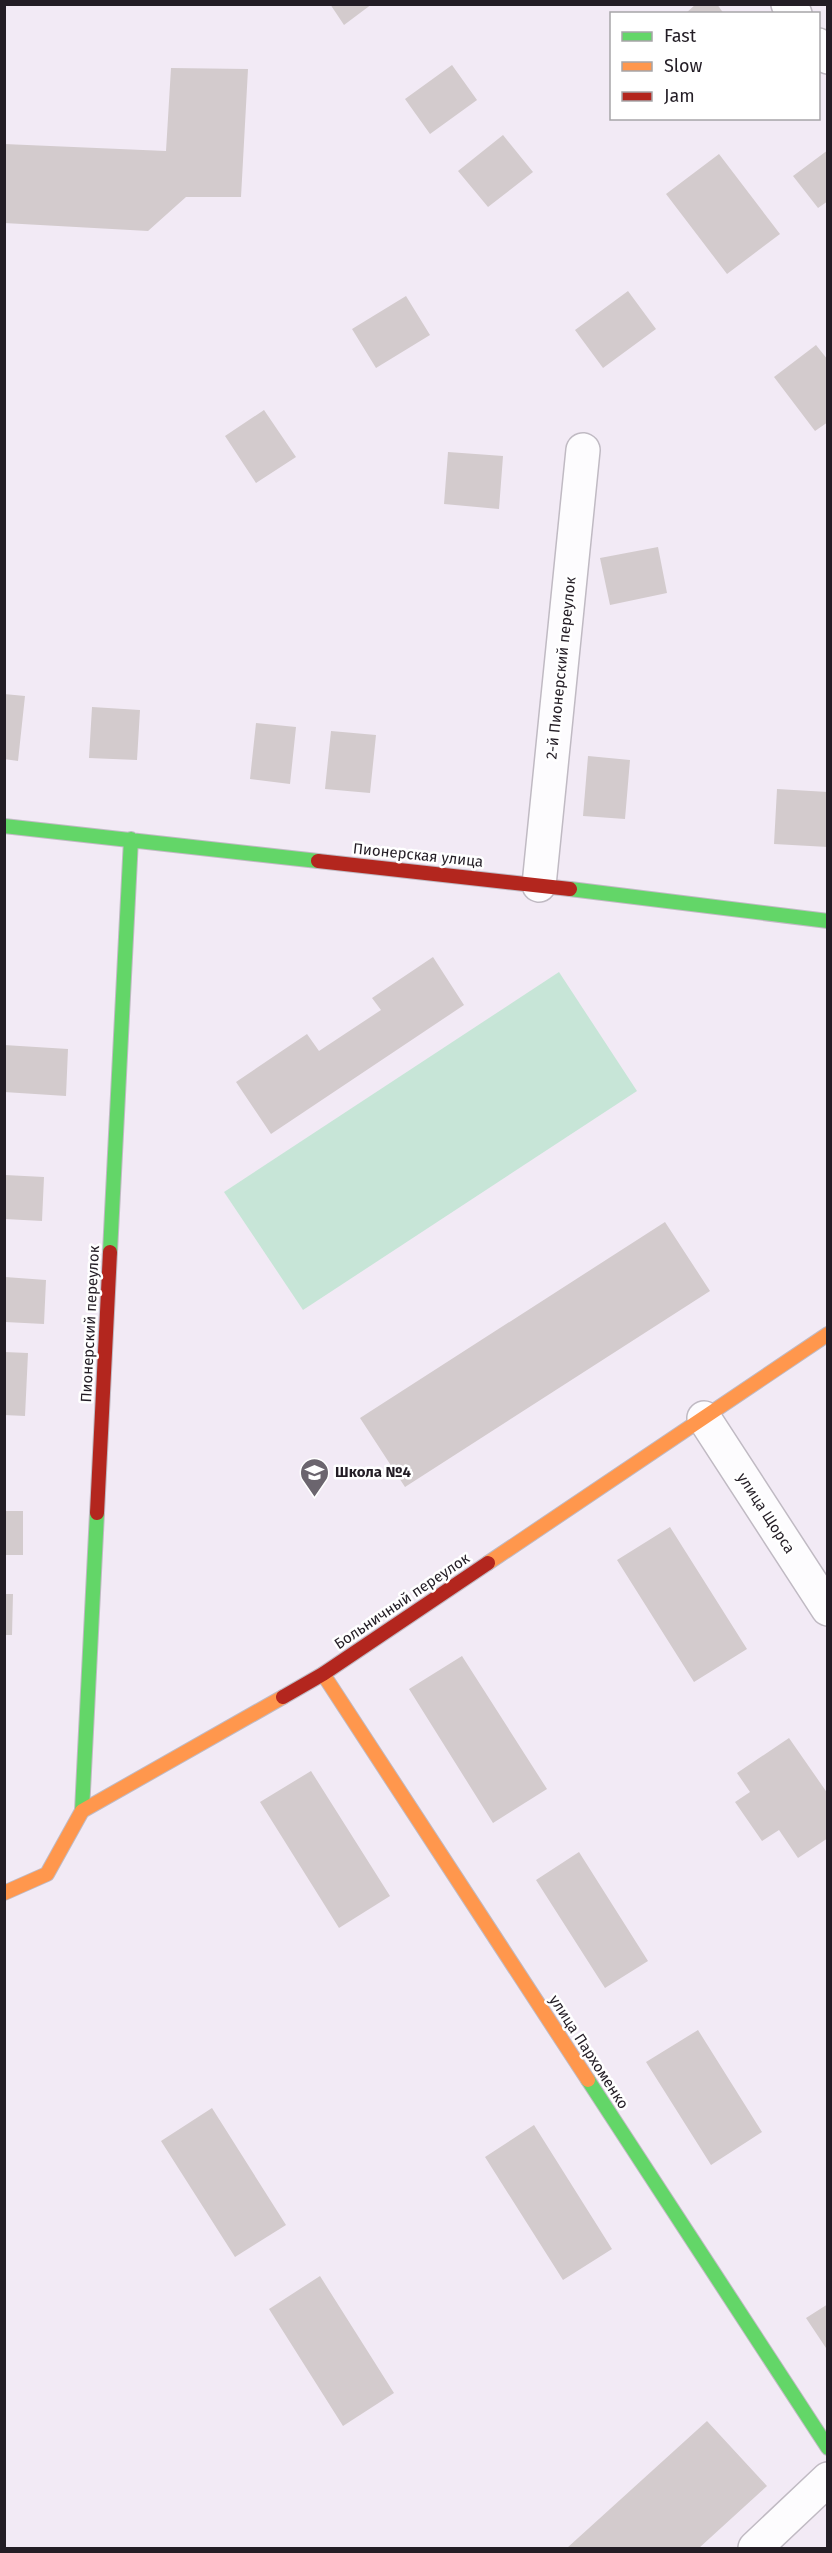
<svg xmlns="http://www.w3.org/2000/svg" width="832" height="2553" font-family="'Fira Sans',sans-serif">
<style>
.green{fill:#c7e5d7}
.building{fill:#d3cbcd}
.lines{fill:none;stroke-linecap:round;stroke-linejoin:round}
.street-casing{stroke:#c0bac3;stroke-width:36}
.fast-casing{stroke:#c0bac3;stroke-width:16}
.slow-casing{stroke:#c0bac3;stroke-width:16}
.jam-casing{stroke:#c0bac3;stroke-width:16}
.street{stroke:#fdfcfe;stroke-width:33}
.fast{stroke:#63d668;stroke-width:14}
.slow{stroke:#ff974d;stroke-width:14}
.jam{stroke:#b3261e;stroke-width:14}
.labels{text-anchor:middle;dominant-baseline:central;stroke-width:5;stroke-linejoin:round;paint-order:stroke}
.street-label{font-size:15px;fill:#231d25;stroke:#fff}
.poi-label{font-size:15px;font-weight:bold;fill:#231d25;stroke:#fff;text-anchor:start}
</style>
<rect width="100%" height="100%" fill="#f2eaf5"/>
<path class="green" d="M559,972L637,1091L303,1310L224,1192Z"/>
<path class="building" d="M330,4H372L344,25Z
M696,4H717L724,14H685Z
M452,65L477,100L430,134L405,99Z
M171,68L248,69L241,197H186L148,231L4,223V144L166,151Z
M503,135L533,172L488,207L458,171Z
M828,150V201L818,208L793,176Z
M719,154L780,234L727,274L666,194Z
M628,291L656,329L603,368L575,330Z
M406,296L430,335L376,368L352,329Z
M816,345L828,360V422L815,431L774,377Z
M264,410L296,457L256,483L225,436Z
M448,452L503,456L499,509L444,504Z
M658,547L667,593L610,605L600,558Z
M4,694L25,696L18,761L4,759Z
M92,707L140,710L137,760L89,758Z
M256,723L296,727L290,784L250,779Z
M331,731L376,735L370,793L325,789Z
M588,756L630,760L625,819L583,816Z
M777,789L828,792V847L774,844Z
M433,957L464,1005L271,1134L236,1082L307,1034L319,1051L381,1010L372,998Z
M4,1045L68,1049L66,1096L4,1092Z
M5,1175L44,1177L42,1221L5,1219Z
M665,1222L710,1291L405,1487L360,1418Z
M5,1277L46,1280L44,1324L5,1322Z
M4,1352L28,1353L25,1416L4,1415Z
M4,1511H23V1555H4Z
M670,1527L747,1649L694,1682L617,1560Z
M4,1594H13L12,1635H4Z
M462,1656L547,1789L493,1823L409,1689Z
M789,1738L828,1794V1838L798,1858L779,1830L762,1841L735,1802L750,1792L737,1773Z
M311,1771L390,1896L339,1928L260,1802Z
M579,1852L648,1961L605,1988L536,1880Z
M698,2030L762,2132L711,2165L646,2062Z
M212,2108L286,2225L235,2257L161,2141Z
M534,2125L612,2249L563,2280L485,2157Z
M320,2276L394,2393L343,2426L269,2309Z
M828,2304V2351L806,2318Z
M707,2421L767,2486L699,2548H567Z"/>
<g class="lines">
<defs>
<path id="street" d="M788,4L795,14
M818,45L828,57
M539,885L583,450
M704,1418L828,1609
M755,2548L828,2479"/>
<path id="fast" d="M4,826L318,861
M570,889L828,921
M110,1252L131,839
M82,1811L97,1513
M588,2080L828,2448"/>
<path id="slow" d="M488,1563L828,1334
M323,1674L588,2080
M4,1893L47,1874L82,1811L283,1697"/>
<path id="jam" d="M318,861L570,889
M97,1513L110,1252
M283,1697L323,1674L488,1563"/>
</defs>
<use href="#street" class="street-casing"/>
<use href="#fast" class="fast-casing"/>
<use href="#slow" class="slow-casing"/>
<use href="#jam" class="jam-casing"/>
<use href="#street" class="street"/>
<use href="#fast" class="fast"/>
<use href="#slow" class="slow"/>
<use href="#jam" class="jam"/>
</g>
<defs>
<symbol id="school-pin" viewBox="-11 -11 22 30"><path d="M0 17L-7.5 6A9.5 9.5 0 1 1 7.5 6Z" fill="#6b656e" stroke="#fff"/><path d="M0-5L7-2L0 1L-7-2ZM-4 1L0 2.5L4 1V4Q0 6-4 4Z" fill="#fff"/></symbol>
</defs>
<g fill-rule="evenodd">
<use href="#school-pin" x="298" y="1456" width="33" height="45"/>
</g>
<g class="labels">
<g class="street-label">
<text transform="translate(561 668) rotate(-84)">2-й Пионерский переулок</text>
<text transform="translate(418 855) rotate(6)">Пионерская улица</text>
<text transform="translate(90 1324) rotate(-87)">Пионерский переулок</text>
<text transform="translate(766 1513) rotate(57)">улица Щорса</text>
<text transform="translate(402 1601) rotate(-34)">Больничный переулок</text>
<text transform="translate(589 2052) rotate(57)">улица Пархоменко</text>
</g>
<g class="poi-label">
<text x="335" y="1472">Школа №4</text>
</g>
</g>
<rect width="832" height="2553" fill="none" stroke="#231d25" stroke-width="12"/>
<rect x="610" y="12" width="210" height="108" fill="#ffffff" stroke="#a7a5a8" stroke-width="1.5"/>
<rect x="622" y="32" width="30" height="9" fill="#63d668" stroke="#a7a5a8" stroke-width="1.5"/>
<text x="664" y="42" font-size="18" fill="#231d25">Fast</text>
<rect x="622" y="62" width="30" height="9" fill="#ff974d" stroke="#a7a5a8" stroke-width="1.5"/>
<text x="664" y="72" font-size="18" fill="#231d25">Slow</text>
<rect x="622" y="92" width="30" height="9" fill="#b3261e" stroke="#a7a5a8" stroke-width="1.5"/>
<text x="664" y="102" font-size="18" fill="#231d25">Jam</text>
</svg>
